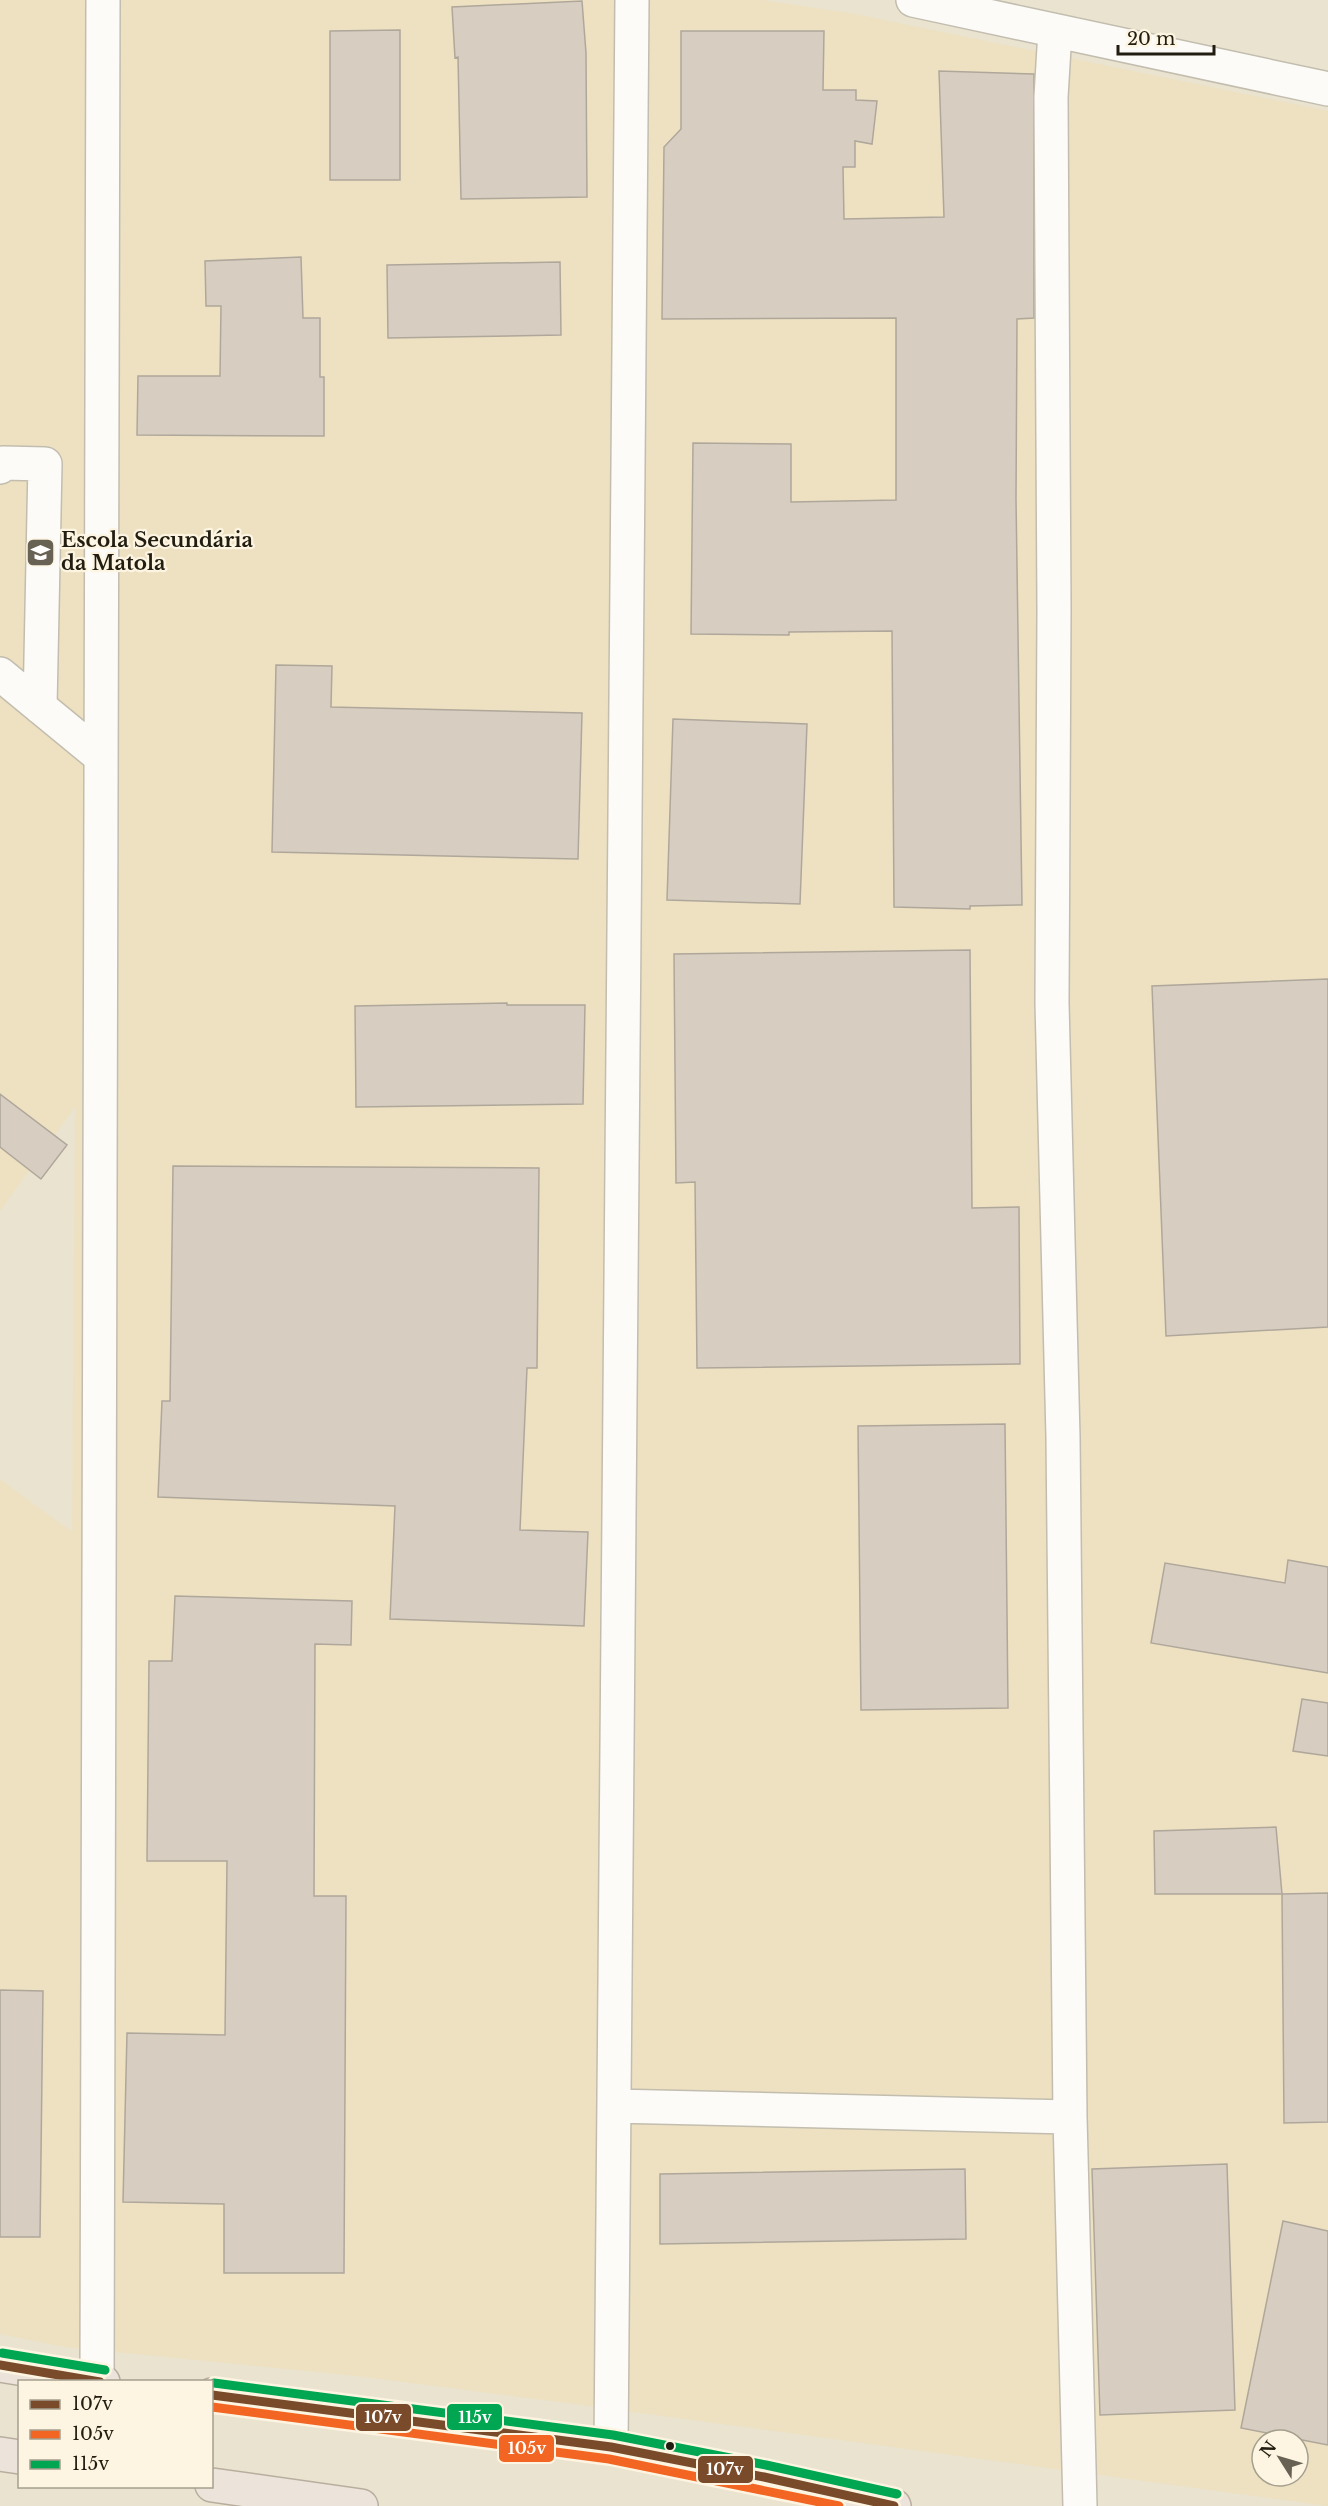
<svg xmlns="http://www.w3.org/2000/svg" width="1328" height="2506" font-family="'Libre Baskerville',serif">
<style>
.built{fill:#ede1c2;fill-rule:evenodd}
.building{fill:#d7cdc1;stroke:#b0a79b;stroke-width:1.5}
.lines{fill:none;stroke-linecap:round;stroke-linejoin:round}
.minor-casing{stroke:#c2bdae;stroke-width:36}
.highway-casing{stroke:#b9ae9e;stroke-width:36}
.minor{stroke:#fcfbf8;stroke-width:33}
.highway{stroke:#ece4db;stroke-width:33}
.bus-1-casing{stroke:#fdf5e1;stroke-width:14}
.bus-2-casing{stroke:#fdf5e1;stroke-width:14}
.bus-3-casing{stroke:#fdf5e1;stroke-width:14}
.bus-1{stroke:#7a4b2a;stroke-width:9}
.bus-2{stroke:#f26522;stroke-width:9}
.bus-3{stroke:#00a651;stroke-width:9}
.bus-dot{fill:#221d11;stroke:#fdf5e1;stroke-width:2}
.labels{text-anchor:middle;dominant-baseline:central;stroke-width:4.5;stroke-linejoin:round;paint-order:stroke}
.poi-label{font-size:20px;font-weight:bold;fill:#221d11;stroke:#fdf5e1;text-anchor:start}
.line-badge{stroke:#fdf5e1;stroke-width:2}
.badge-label{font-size:16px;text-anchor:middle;font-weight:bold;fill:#fff}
</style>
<rect width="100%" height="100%" fill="#eae3d0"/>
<path class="built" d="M0,0H762L850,13L1328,111V2506L551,2401L356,2376L64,2347L0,2334V1479L72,1532L75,1107L0,1211ZM1262,2440H1298V2476H1262Z"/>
<path class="building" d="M582,1L586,53L587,197L461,199L458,57L455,58L452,7Z
M400,30V180H330V31Z
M681,31H824L823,90H856V100L877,101L872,144L855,141V167H843L844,219L944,217L939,71L1034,74V318L1017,319L1016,499L1022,905L970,906V909L894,907L892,631L789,632V635L691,634L693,443L791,444V502L896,500V318L662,319L664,147L681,129Z
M301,257L303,318H320V377H324V436L137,435L138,376H220L221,306H206L205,261Z
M560,262L561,335L388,338L387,265Z
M276,665L332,666L331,707L582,713L578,859L272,852Z
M673,719L807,724L800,904L667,900Z
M970,950L972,1208L1019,1207L1020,1364L697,1368L695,1182L676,1183L674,954Z
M1328,979V1327L1166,1336L1152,986Z
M507,1003V1005H585L583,1104L356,1107L355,1006Z
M0,1094L67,1145L41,1179L0,1147Z
M173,1166L539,1168L537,1368H527L520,1530L588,1532L584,1626L390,1619L395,1506L158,1497L162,1401H170Z
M1005,1424L1008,1708L861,1710L858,1426Z
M1288,1560L1328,1567V1673L1151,1643L1165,1563L1285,1583Z
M175,1596L352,1601L351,1645L315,1644L314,1896H346L344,2273H224V2204L123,2202L127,2033L225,2035L227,1861H147L149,1661H172Z
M1302,1699L1328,1703V1756L1293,1751Z
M1276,1827L1282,1894H1155L1154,1831Z
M1328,1893V2122L1284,2123L1282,1894Z
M0,1990L43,1991L40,2237H0Z
M1227,2164L1235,2410L1100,2415L1092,2169Z
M965,2169L966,2239L660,2244V2174Z
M1283,2221L1328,2231V2445L1241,2428Z"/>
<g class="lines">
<defs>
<path id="minor" d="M913,0L1328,89
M1055,31L1051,97L1054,610L1052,1003L1063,1437L1070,2117L1080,2506
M0,467L3,463L45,464L40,707
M0,674L101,757
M614,2106L1070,2117
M97,2382L103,0
M611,2447L632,0"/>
<path id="highway" d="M0,2365L103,2382
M212,2395L611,2447L764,2477L894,2506
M0,2454L20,2457
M212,2485L361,2506"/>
</defs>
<use href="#minor" class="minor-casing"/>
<use href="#highway" class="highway-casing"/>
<use href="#minor" class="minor"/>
<use href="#highway" class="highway"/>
<defs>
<path id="bus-1" d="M0,2365L100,2382
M212,2395L611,2447L764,2477L894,2506"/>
<path id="bus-2" d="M212,2407L609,2459L839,2506"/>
<path id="bus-3" d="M2,2353L105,2370
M214,2383L613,2435L766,2465L897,2494"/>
</defs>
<use href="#bus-1" class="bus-1-casing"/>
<use href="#bus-2" class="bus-2-casing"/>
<use href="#bus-3" class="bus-3-casing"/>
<use href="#bus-1" class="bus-1"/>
<use href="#bus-2" class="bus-2"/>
<use href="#bus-3" class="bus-3"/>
</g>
<defs>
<symbol id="school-square" viewBox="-11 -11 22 22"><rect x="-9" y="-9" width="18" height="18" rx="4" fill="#686254" stroke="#fdf5e1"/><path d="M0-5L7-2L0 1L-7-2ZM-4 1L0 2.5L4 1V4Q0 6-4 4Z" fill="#fff"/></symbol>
</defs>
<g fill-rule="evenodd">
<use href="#school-square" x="24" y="536" width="33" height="33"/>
</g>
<circle class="bus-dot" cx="670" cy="2446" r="5"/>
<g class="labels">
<g class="poi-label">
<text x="61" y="540">Escola Secundária<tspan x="61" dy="23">da Matola</tspan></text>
</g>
</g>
<g class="line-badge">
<rect x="446" y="2403" width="57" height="28" rx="6" fill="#00a651"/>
<rect x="355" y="2403" width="57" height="29" rx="6" fill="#7a4b2a"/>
<rect x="498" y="2434" width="57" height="29" rx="6" fill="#f26522"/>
<rect x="697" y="2455" width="57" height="29" rx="6" fill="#7a4b2a"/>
</g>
<g class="badge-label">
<text x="475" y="2423">115v</text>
<text x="383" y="2423">107v</text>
<text x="527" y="2454">105v</text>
<text x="725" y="2475">107v</text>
</g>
<rect x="18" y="2380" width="195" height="108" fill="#fdf5e1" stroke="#a59f8e" stroke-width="1.5"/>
<rect x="30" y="2400" width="30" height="9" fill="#7a4b2a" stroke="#a59f8e" stroke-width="1.5"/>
<text x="72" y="2410" font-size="18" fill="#221d11">107v</text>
<rect x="30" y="2430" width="30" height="9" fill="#f26522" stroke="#a59f8e" stroke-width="1.5"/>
<text x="72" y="2440" font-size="18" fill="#221d11">105v</text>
<rect x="30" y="2460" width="30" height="9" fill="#00a651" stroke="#a59f8e" stroke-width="1.5"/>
<text x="72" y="2470" font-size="18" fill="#221d11">115v</text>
<g transform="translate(1280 2458) rotate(307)"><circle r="28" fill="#fdf5e1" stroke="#a59f8e" stroke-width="1.5"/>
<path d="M0-4.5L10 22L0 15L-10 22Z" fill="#686254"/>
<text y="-9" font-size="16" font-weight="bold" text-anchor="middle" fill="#221d11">N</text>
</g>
<path d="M1118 45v9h96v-9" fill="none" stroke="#221d11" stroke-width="3"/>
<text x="1127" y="45" font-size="18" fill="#221d11" stroke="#fdf5e1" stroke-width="4.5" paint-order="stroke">20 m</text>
</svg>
